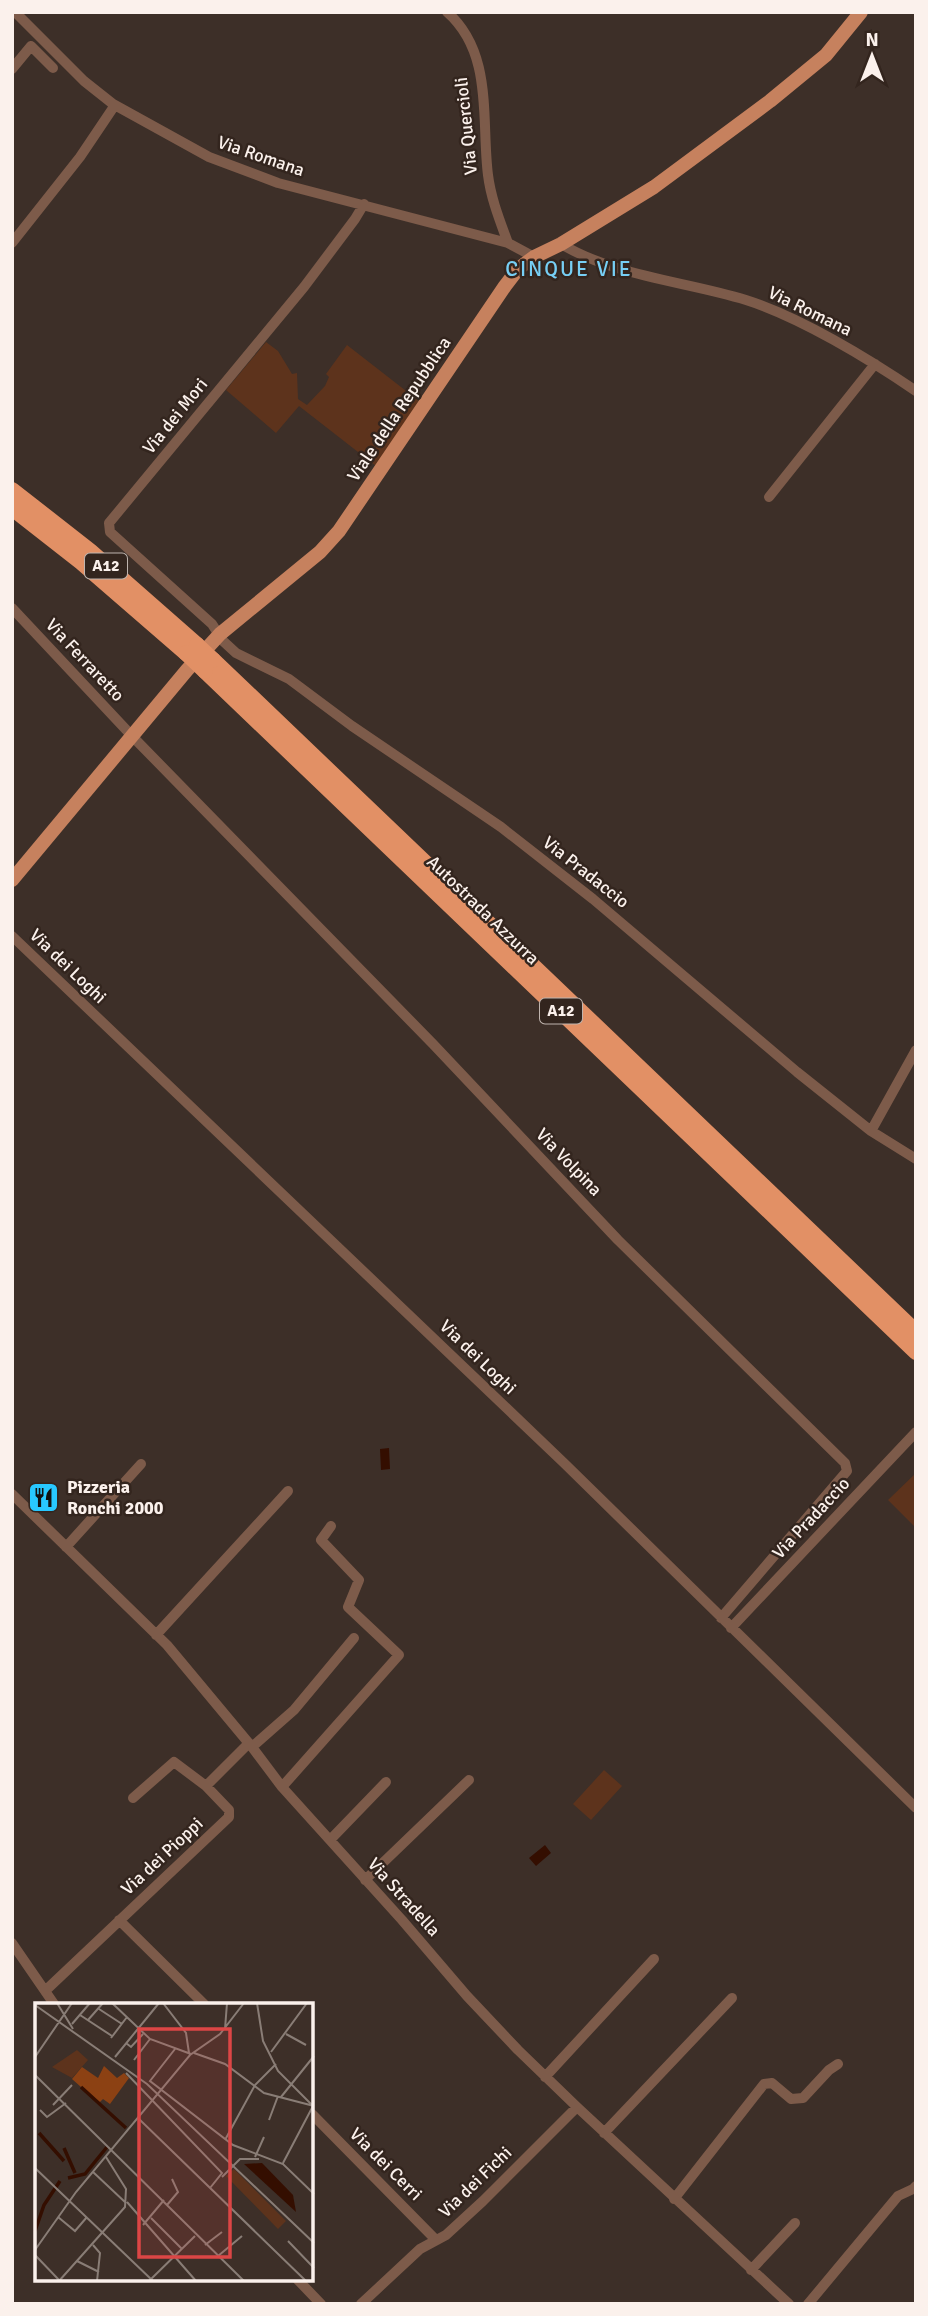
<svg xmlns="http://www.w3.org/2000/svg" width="928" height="2316" font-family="Signika,sans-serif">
<rect width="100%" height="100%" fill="#3d2f28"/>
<!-- green -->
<path fill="#5d331c" d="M266 342 278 351 292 374 297 373 298 399 307 405 325 386 329 377 326 374 347 345 419 401 376 466 299 406 276 433 226 390Z
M916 1473V1528L888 1500Z
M604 1770 622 1786 591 1820 573 1804Z"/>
<!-- water -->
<path fill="#340e00" d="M389 1448 390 1469 381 1470 380 1449Z
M545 1845 551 1853 536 1866 529 1858Z"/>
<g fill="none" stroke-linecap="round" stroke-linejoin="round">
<!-- minor -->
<path stroke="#7d5b4a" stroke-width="10" d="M15 12 84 81 113 104 209 157 278 183 508 243 534 257
M447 12C494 53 481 121 488 175 491 199 500 221 508 243
M12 69 31 46 53 68
M364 204 355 219 304 287 109 523 110 532 212 624 223 641 236 653 289 679 352 726 501 827 593 899 797 1072 871 1131 916 1159
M12 243 80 157 115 105
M561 244C617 277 684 281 746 300 800 317 869 359 916 391
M769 497 875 364
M12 608 132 736 433 1044 618 1240 845 1463 847 1471 721 1618
M12 936 564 1463 916 1808
M871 1131 916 1050
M12 1494 167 1645 252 1747 282 1787 402 1920 467 1996 518 2050 577 2107 789 2304
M66 1547 141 1464
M731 1628 916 1432
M156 1635 288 1491
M252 1747 294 1710 354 1638
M282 1787 399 1655 348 1607 359 1580 321 1540 331 1526
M133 1798 174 1762 206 1786
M330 1840 386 1782
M365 1880 469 1780
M119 1920 204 2004
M12 1943 54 2004
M45 1991 229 1817V1810L206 1786 249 1743
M545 2077 654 1959
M312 2114 435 2239
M604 2133 732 1998
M674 2199 764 2084 772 2083 791 2099 803 2098 829 2070 838 2064
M751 2270 795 2223
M297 2279 321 2304
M361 2304 420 2249 446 2235 483 2201 577 2107
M808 2304 898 2196 913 2189 916 2186"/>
<!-- major -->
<path stroke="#c6815e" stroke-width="14" d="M12 880 187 670 220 634 320 552 339 531 505 286 518 269 534 257 561 244 654 187 770 101 826 55 861 12"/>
<!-- highway -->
<path stroke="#e29065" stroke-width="16" d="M12 490 90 551 197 645
M12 508 81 562 186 653
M213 660 916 1332
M205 671 916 1352"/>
<!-- highway-bridge -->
<path stroke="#e29065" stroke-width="16" d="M197 645 213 660
M186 653 205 671"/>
</g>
<!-- icons -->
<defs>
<symbol id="restaurant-square" viewBox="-11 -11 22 22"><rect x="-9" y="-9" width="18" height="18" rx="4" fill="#28c8ff" stroke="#33251e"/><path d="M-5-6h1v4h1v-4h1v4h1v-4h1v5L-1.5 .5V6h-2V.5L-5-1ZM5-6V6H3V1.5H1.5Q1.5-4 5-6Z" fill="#111"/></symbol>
</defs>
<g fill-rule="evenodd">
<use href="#restaurant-square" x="26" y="1480" width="35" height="35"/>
</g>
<g text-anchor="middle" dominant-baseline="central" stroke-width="5" stroke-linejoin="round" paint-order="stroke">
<!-- shield labels -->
<g fill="#33251e" stroke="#bfb4ae" stroke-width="2">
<rect x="85" y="553.5" width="42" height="25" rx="5"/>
<rect x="540" y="998.5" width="42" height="25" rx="5"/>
</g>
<g font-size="16" font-weight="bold" fill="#fbf1ec">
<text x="106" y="566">A12</text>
<text x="561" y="1011">A12</text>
</g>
<!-- street labels -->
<g font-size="18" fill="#fbf1ec" stroke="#33251e">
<text transform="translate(466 126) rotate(-96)">Via Quercioli</text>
<text transform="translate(261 156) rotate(19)">Via Romana</text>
<text transform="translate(810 311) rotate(26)">Via Romana</text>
<text transform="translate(399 409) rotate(-56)">Viale della Repubblica</text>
<text transform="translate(175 416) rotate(-51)">Via dei Mori</text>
<text transform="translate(85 660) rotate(47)">Via Ferraretto</text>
<text transform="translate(586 872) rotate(38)">Via Pradaccio</text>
<text transform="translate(483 910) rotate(44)">Autostrada Azzurra</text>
<text transform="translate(68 966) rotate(44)">Via dei Loghi</text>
<text transform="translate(569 1162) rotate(46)">Via Volpina</text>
<text transform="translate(478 1357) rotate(44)">Via dei Loghi</text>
<text transform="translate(811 1518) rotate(-47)">Via Pradaccio</text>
<text transform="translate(162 1856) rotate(-43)">Via dei Pioppi</text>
<text transform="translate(404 1897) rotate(48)">Via Stradella</text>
<text transform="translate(386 2164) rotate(45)">Via dei Cerri</text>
<text transform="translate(475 2182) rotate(-44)">Via dei Fichi</text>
</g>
<!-- poi labels -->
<g font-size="18" font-weight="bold" fill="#fbf1ec" stroke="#33251e" text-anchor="start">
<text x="67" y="1487">Pizzeria<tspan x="67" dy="21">Ronchi 2000</tspan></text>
</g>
<!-- quarter labels -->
<g font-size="21" letter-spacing="2" fill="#77cff5" stroke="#33251e">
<text x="569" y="269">CINQUE VIE</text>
</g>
</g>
<!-- overview -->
<g transform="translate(35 2003)">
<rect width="278" height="278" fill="#3d2f28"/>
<path d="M42 47 53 57 37 75 17 64ZM199 166 251 218 243 226 191 173Z" fill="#5d331c"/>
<path d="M69 63 82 75 89 70 94 75 75 101 68 96 64 100 37 76 47 64 63 75Z" fill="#8c4113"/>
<path d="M227 160 258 192 261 209 209 161Z" fill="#340e00"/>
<path fill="none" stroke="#340e00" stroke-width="3.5" d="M46 84 91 125M4 130 29 158M29 145 40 170M33 175 50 171 72 144M0 228 9 202 25 178"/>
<path fill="none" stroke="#897d76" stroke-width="2" d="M22 0 38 26M77 0 115 36 156 51M128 0 151 30 154 50M222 0 228 38 243 68 278 103M0 2 112 81 279 240M64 6 87 21M45 12 77 33M53 17 68 0M37 21 55 0M190 26 192 0M251 31 271 42M76 35 92 14M91 40 96 44 108 31M140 46 115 78 198 142 248 161 279 191M236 49 272 0M159 50 190 61 229 90 279 103M0 54 37 0M80 54 124 0M99 57 115 36M91 70 187 170 175 185M0 72 209 278M246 94 279 53M18 102 37 82M5 107 12 114 31 100M103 115 271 278M234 117 243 93M190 137 220 82 241 61M220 154 229 134M248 160 278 103M0 165 118 278M58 169 91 200M187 174 205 156H224M92 199 161 278M132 202 143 189 137 176M23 214 40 228 52 214M116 215 147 246M108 222 129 197M253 238 279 265M58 242 65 250 62 278M170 242 187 229M0 247 41 189 155 52 185 31 209 0M0 252 24 277M183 253 207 233M42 258 64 269M24 278 90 204 91 186 71 154M114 278 160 233"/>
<path fill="#dc4645" fill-opacity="0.15" stroke="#dc4645" stroke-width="3.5" d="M104 26H195V254H104Z"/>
<rect width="278" height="278" fill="none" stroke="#fbf1ec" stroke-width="3.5"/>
</g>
<!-- border -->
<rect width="928" height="2316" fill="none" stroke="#fbf1ec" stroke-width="28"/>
<!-- north arrow -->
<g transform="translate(872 56)" stroke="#33251e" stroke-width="5" paint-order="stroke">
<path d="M0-5L12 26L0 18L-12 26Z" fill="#fbf1ec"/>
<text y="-10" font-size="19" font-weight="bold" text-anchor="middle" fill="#fbf1ec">N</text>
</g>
</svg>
